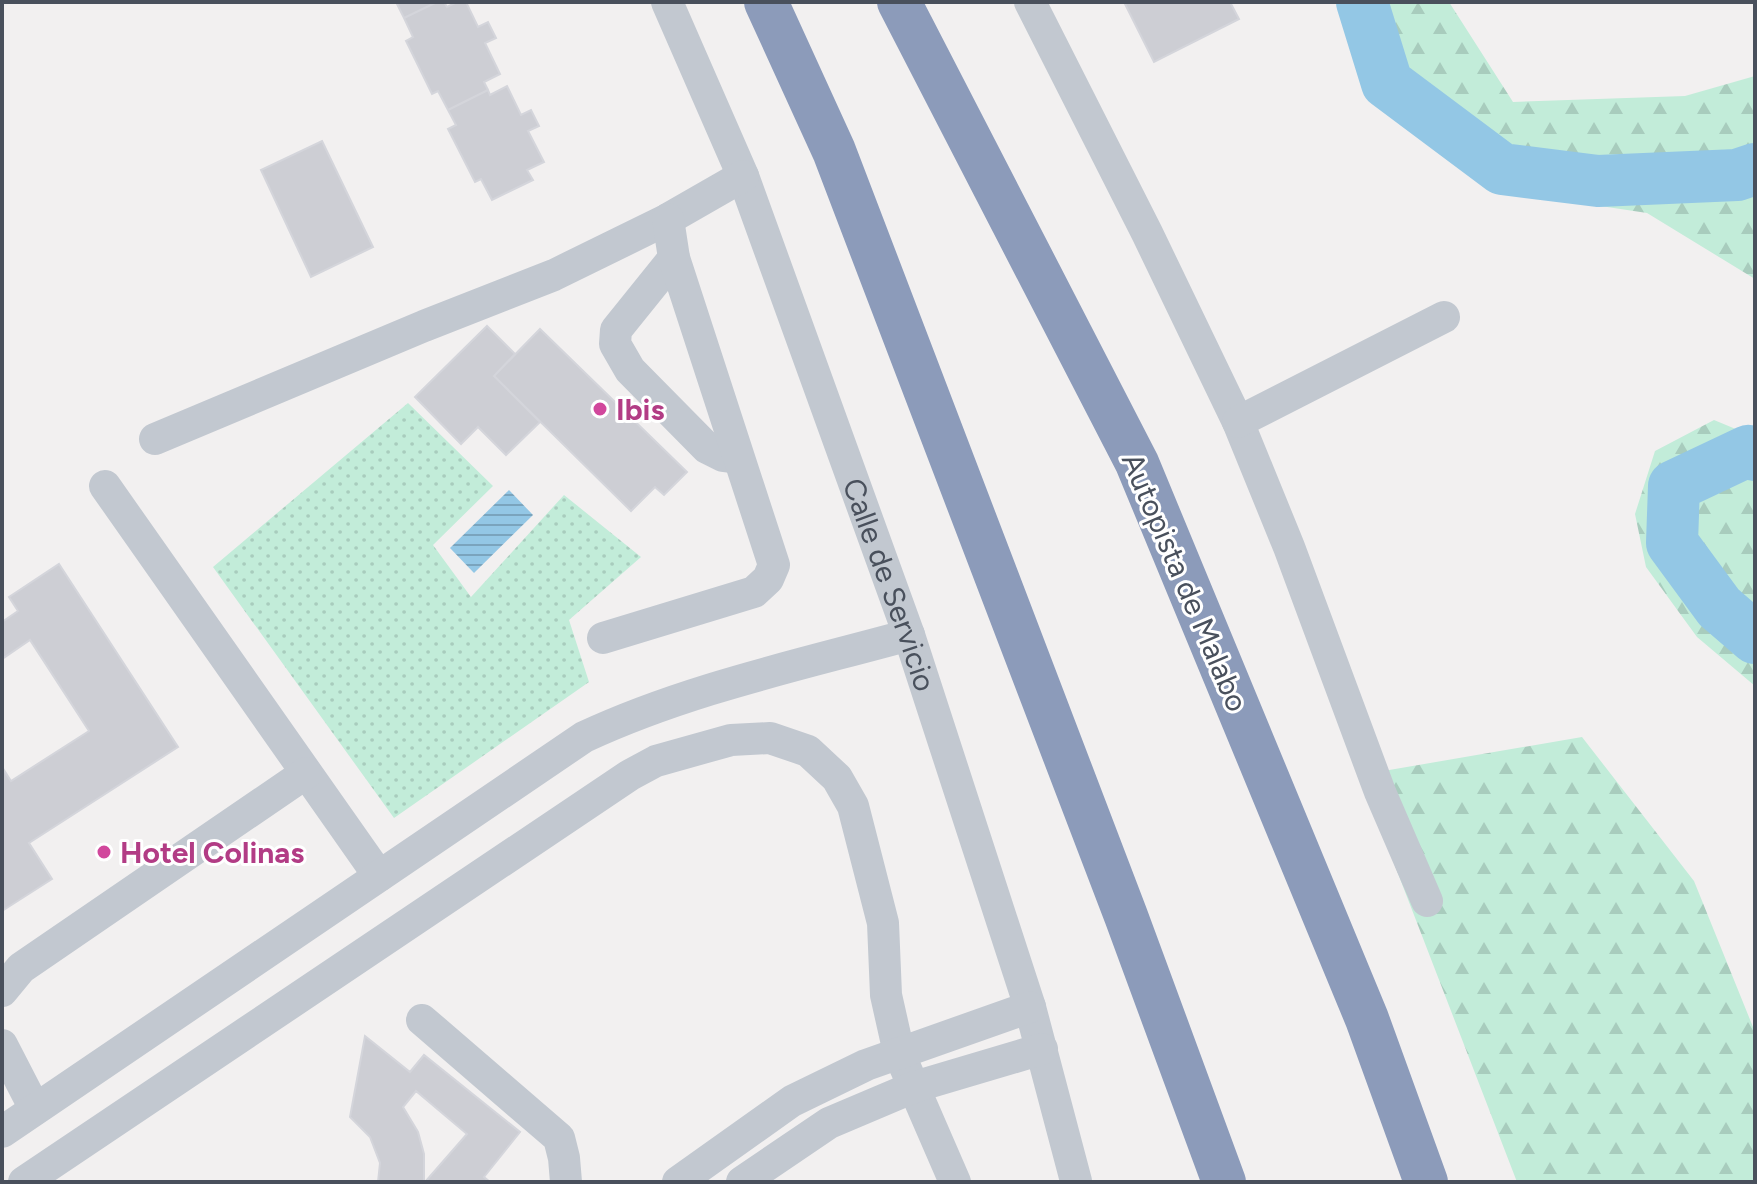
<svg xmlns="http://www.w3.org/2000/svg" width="1757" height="1184" font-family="Figtree,sans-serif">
<defs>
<pattern id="forest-firs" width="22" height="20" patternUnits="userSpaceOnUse" patternTransform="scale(2)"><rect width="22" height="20" fill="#c2ecd9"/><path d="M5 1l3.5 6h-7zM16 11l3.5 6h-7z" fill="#a8ccbd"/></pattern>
<pattern id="park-dots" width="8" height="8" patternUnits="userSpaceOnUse" patternTransform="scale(2)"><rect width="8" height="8" fill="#c2ecd9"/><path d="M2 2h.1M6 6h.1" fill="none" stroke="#a8ccbd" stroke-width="1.8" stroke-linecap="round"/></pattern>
<pattern id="water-rules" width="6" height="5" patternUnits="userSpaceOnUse" patternTransform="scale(2)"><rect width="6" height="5" fill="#93c7e5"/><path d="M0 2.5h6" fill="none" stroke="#7aa4bd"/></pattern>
</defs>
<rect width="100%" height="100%" fill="#f2f0f0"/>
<!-- forest -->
<path fill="url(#forest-firs)" d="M1341 2H1449L1513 102 1685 96 1755 76V279L1647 213 1534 196 1462 170 1385 104Z
M1714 420 1755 437V686L1697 637 1646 567 1635 514 1655 451Z
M1582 737 1694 881 1755 1032V1182H1517L1360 775Z"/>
<!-- park -->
<path fill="url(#park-dots)" d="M408 403 493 486 433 545 471 597 564 495 641 557 569 620 589 682 394 818 213 567Z"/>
<!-- water -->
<path fill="url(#water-rules)" d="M509 490 533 515 474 573 450 548Z"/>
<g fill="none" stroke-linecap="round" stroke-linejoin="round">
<!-- river -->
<path stroke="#93c7e5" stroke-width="52" d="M1362 2 1387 83 1502 169 1598 181 1737 175 1755 169
M1755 455 1748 451 1674 486 1672 543 1719 607 1755 638"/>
</g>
<!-- building -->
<path fill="#cdced4" stroke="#d4d5db" stroke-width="2" d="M396 2H437L404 18Z
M437 2H444L447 7 457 2H466L478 27 488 22 496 38 485 43 500 74 484 82 488 90 448 110 438 91 432 94 406 41 413 37 404 18Z
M1124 2H1230L1239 19 1154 62Z
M507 86 521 115 531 110 539 126 528 131 544 162 527 170 533 180 492 200 481 179 475 182 448 129 456 125 448 110 488 90 490 95Z
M322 141 373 247 311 277 261 170Z
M487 326 515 354 494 376 540 422 506 455 478 427 461 444 415 397Z
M540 329 687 472 664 495 655 487 631 511 494 376Z
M59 564 178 747 29 843 52 879 2 911V767L11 781 89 731 30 640 2 659V622L18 611 9 597Z
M365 1036 410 1072 424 1055 520 1132 484 1177 490 1182H425L467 1134 416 1091 403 1107 418 1132 424 1154V1182H378L380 1163 370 1137 350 1117Z"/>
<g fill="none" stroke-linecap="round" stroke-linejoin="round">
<!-- minor -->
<g stroke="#c2c8d0" stroke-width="32">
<path id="s1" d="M667 2 743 176 909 635 1030 1007 1076 1181"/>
<path d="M1030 2 1147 233 1238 422 1289 547 1380 792 1427 901"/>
<path d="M674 258 616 330 615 344 630 370 707 448 723 456 738 458"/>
<path d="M1238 422 1444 317"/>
<path d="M155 439 424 326 554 275 668 219 743 176"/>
<path d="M105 486 379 876"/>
<path d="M603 638 754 592 768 579 774 565 674 258 668 219"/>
<path d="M2 991 21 968 306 773"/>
<path d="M422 1020 559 1138 564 1158 566 1182"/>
<path d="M2 1045 35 1109"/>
<path d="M2 1132 584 737C687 689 800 665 909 635"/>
<path d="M24 1182 630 775 656 761 731 740 770 738 808 751 837 778 853 806 883 923 886 995 899 1053 955 1182"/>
<path d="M678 1182 792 1101 866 1065 1030 1007"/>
<path d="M742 1182 829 1123 914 1087 1042 1049"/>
</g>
<!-- highway -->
<path stroke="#8c9bba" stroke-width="44" d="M766 2 834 151 1126 916 1224 1182
M899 2 1137 463 1367 1019 1426 1182"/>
</g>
<!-- markers -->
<g fill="#d1479c" stroke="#fff" stroke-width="3">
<circle cx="600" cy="409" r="8"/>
<circle cx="104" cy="852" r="8"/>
</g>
<g text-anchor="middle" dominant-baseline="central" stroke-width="6" stroke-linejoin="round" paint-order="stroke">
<!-- hotel labels -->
<g font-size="30" font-weight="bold" fill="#b23c85" stroke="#fff" text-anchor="start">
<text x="616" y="409">Ibis</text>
<text x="120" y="852">Hotel Colinas</text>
</g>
<!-- street labels -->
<g font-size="30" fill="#49505c" stroke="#fff">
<text transform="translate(1185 582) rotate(67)">Autopista de Malabo</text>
<text stroke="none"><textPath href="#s1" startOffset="624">Calle de Servicio</textPath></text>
</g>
</g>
<!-- border -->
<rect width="1757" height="1184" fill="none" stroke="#49505c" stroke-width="8"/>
</svg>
